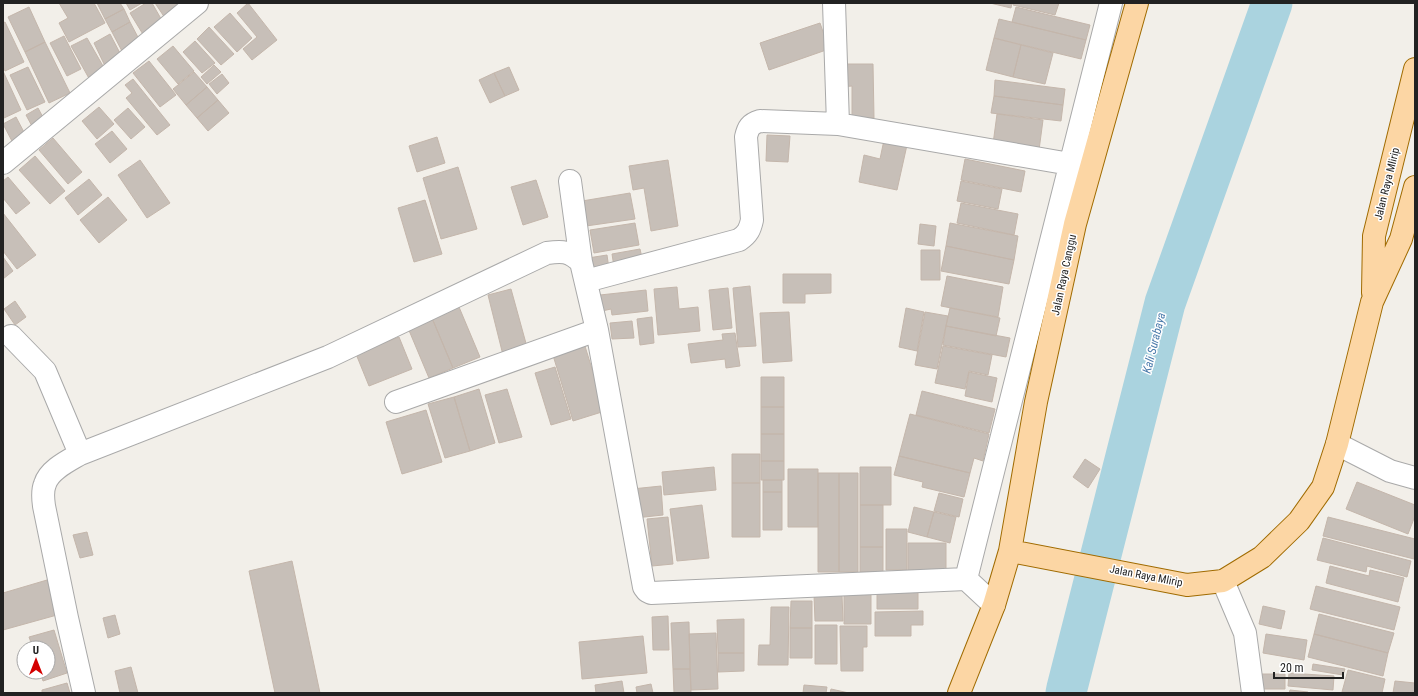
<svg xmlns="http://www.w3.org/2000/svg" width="1418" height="696" font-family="'Roboto Condensed',sans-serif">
<rect width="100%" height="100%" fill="#f2efe9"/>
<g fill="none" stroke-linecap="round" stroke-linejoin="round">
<!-- river -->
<path stroke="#aad3df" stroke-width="41" d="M1066 693 1067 688 1165 303 1272 3"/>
</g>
<!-- building -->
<path fill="#c7bfb8" stroke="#c4b6ab" d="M59 3H94L105 23 69 42 59 23 68 18Z
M97 3H120L124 9 105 19Z
M126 3H142L130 10Z
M146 3H152L164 24 144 36 130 13Z
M155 3H183L167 21Z
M248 3 277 40 252 60 243 49 257 37 237 13Z
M990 3H1012L1011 8Z
M1013 3H1059L1055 15 1013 5Z
M29 7 45 42 25 52 8 17Z
M1016 7 1090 25 1086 40 1012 22Z
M124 9 130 22 112 32 105 19Z
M230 13 252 38 237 52 214 27Z
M999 19 1086 40 1081 59 994 38Z
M5 22 24 62 5 71 3 67V23Z
M130 22 141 43 123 53 112 32Z
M820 23 829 49 769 70 760 43Z
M209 27 234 54 221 65 197 39Z
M110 34 122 57 105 66 94 43Z
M64 36 81 69 67 76 50 43Z
M87 38 107 73 91 82 71 46Z
M994 38 1021 45 1013 77 986 70Z
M195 41 215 63 202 73 183 52Z
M45 42 70 93 49 103 25 52Z
M1021 45 1053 53 1045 84 1013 77Z
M173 46 194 71 178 84 157 59Z
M149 61 176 95 160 107 133 73Z
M840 64H873L874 118H852V86L840 87Z
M214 65 221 72 207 84 201 77Z
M28 67 45 102 27 110 10 75Z
M509 67 519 90 505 96 494 73Z
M3 71 21 110 4 118 3 117Z
M194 72 207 87 186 105 173 89Z
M494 73 505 96 490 103 479 80Z
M222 74 229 83 217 94 209 84Z
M133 79 170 125 157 135 126 98 132 93 125 85Z
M995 80 1065 89 1063 105 994 96Z
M207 87 218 100 197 118 186 105Z
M994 96 1063 105 1061 121 991 113Z
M218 100 229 113 208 131 197 118Z
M99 107 114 124 97 139 82 121Z
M38 108 45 121 33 128 26 115Z
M128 108 145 127 131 139 114 120Z
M997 114 1043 120 1039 150 993 144Z
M16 117 26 136 13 143 3 124Z
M112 131 127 149 110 163 95 144Z
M767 135 790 136 788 162 766 161Z
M437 137 445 163 417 172 409 146Z
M53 138 82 172 68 184 39 150Z
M884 140 907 145 897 190 859 182 864 155 880 159Z
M35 156 65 191 50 204 19 170Z
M965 159 1025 171 1021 192 961 180Z
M140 160 170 203 147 218 118 175Z
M668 160 678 226 651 231 644 188 633 190 629 166Z
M458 167 477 229 441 239 423 178Z
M8 177 30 203 16 214 3 198V181Z
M89 179 102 195 78 215 65 198Z
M536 180 548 217 523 225 511 187Z
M961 181 1002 189 998 209 957 201Z
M630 193 635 219 586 226 582 201Z
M108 197 127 220 99 243 80 220Z
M425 200 442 254 414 262 398 208Z
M961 203 1018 214 1014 235 957 223Z
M3 213 36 255 17 269 3 251Z
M635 223 639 245 594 253 590 230Z
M950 223 1018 236 1014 260 946 246Z
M920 224 936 226 934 246 918 244Z
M946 246 1014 260 1009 284 941 271Z
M640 249 643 262 614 267 612 254Z
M921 250H940V280H921Z
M607 255 609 269 590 272 588 258Z
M3 257 13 271 3 279Z
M783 274H831V293L805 294V303H783Z
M947 276 1003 287 998 317 941 306Z
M750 286 756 346 738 347 733 288Z
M677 287 679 309 698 307 700 331 658 335 654 289Z
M728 288 732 328 713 330 709 290Z
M511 289 527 347 504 359 488 295Z
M646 290 648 311 612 315 611 309 602 311 600 295Z
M15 301 26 317 15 325 4 309Z
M459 307 480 357 453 368 432 318Z
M906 308 924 312 917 351 899 347Z
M950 308 1000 318 996 336 946 326Z
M789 312 792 361 763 363 760 313Z
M925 312 948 316 937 369 915 365Z
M652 317 654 343 640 345 637 319Z
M432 318 453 368 429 378 408 328Z
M632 321 634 338 612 339 610 323Z
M946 326 1010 338 1006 357 943 345Z
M735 333 740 366 726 368 725 359 691 363 688 344 723 340 722 334Z
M399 337 412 369 369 386 356 354Z
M584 343 605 411 573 421 552 352Z
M943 346 992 355 988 375 969 371 965 389 935 383Z
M555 367 571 419 551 425 535 373Z
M969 372 997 378 992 402 965 396Z
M761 377H784V407H761Z
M479 389 495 443 470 451 454 397Z
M507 389 522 437 499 443 485 395Z
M922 391 995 409 989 433 916 415Z
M454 397 470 451 445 458 428 404Z
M761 407H784V434H761Z
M426 410 442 462 402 474 386 422Z
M910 414 989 434 983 461 974 458 970 473 899 456Z
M761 434H784V461H761Z
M732 454H760V483H732Z
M899 456 970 473 964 497 922 487 923 482 894 475Z
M1085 459 1100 469 1088 488 1073 477Z
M761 461H784V480H761Z
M714 467 716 490 664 495 662 472Z
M860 467H891V505H860Z
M788 469H818V527H788Z
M818 473H839V572H818Z
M839 473H858V572H839Z
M763 480H782V492H763Z
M1357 482 1415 505V516L1408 534 1346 509Z
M732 483H760V537H732Z
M661 486 663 515 635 518 632 489Z
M763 492H782V530H763Z
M939 493 963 499 959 517 934 511Z
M702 505 709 558 677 561 670 509Z
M860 505H883V547H860Z
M914 507 934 512 927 537 908 532Z
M934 512 956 517 950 543 927 537Z
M668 517 673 564 652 566 647 519Z
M1328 517 1415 539 1414 559 1323 536Z
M886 529H907V570H886Z
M87 532 93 555 80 558 73 535Z
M1323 538 1411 561 1407 577 1367 566 1366 572 1317 560Z
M908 543H946V570H908Z
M860 547H883V572H860Z
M292 561 320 693H275L249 571Z
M1330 566 1369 576 1370 570 1404 578 1398 602 1326 583Z
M47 580 57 615 3 630V593Z
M1316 586 1400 607 1394 630 1310 609Z
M877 589H918V609H877Z
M844 591H871V624H844Z
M814 595H842L843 621H815Z
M791 601H812V628H790Z
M1263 606 1285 611 1281 629 1259 624Z
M771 607H789L788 665H758L759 645H770Z
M923 611V625H911V636H875V612Z
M1319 614 1394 633 1388 653 1314 634Z
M115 615 120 634 108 638 103 618Z
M668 616 669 650H653L652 617Z
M744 619V653H718L717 620Z
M689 622 690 669H673L671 623Z
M815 625H837V664H815Z
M840 626H867V647H863V671H841Z
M790 628H812V658H790Z
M54 630 67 673 43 681 40 672H48V648H33L29 637Z
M716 633 718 689 691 690 689 634Z
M1266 634 1307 640 1304 660 1263 653Z
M1314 634 1388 653 1383 676 1308 657Z
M643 636 647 673 582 679 579 642Z
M718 653H744V671L718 672Z
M1313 664 1345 669 1343 675 1312 670Z
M131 667 138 693H120L115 671Z
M673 669H690L691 693H674Z
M1348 670 1385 679 1382 693 1342 692Z
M1289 673 1334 676 1333 690 1288 686Z
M1254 674H1285V689H1254Z
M622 681 624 693H596L595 685Z
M1395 681 1415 683V693H1393Z
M67 683 70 693H42V690Z
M651 684 653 693H637L636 687Z
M804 685 827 687 826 693H803Z
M831 689 849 693H830Z
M1290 690 1308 692V693H1289Z"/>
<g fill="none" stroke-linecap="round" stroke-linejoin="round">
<defs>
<path id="minor" d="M834 3 838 124
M3 163 197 3
M570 181 581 262 597 330 644 587 647 591 651 593 966 579 994 605
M586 281 739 240C748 234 750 229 752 220L746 137C748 128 750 124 760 121L838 124 1070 164
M11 336 45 371 80 454
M396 402 597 330
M1337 444 1390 471 1415 478
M966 579 1111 3
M1223 581 1245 633 1253 693
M84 693 67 618 44 506C43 499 42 491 45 484 49 470 68 461 80 454L328 357 547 253C563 251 569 251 581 262"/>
<path id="major" d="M1373 293 1374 236 1415 69
M1010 551 1187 585 1223 581 1262 557 1299 521 1323 487 1337 444 1372 302 1401 239 1415 187
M959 693 994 605 1010 551 1036 402 1075 224 1137 3"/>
</defs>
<!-- minor casing -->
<use href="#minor" stroke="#a9a9a9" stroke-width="24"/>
<!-- major casing -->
<use href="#major" stroke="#a06b00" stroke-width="24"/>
<!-- minor -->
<use href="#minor" stroke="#fff" stroke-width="22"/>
<!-- major -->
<use href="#major" stroke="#fcd6a4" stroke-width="22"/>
</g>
<g text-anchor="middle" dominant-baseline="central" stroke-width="3" stroke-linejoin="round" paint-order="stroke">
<!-- street labels -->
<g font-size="11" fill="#222" stroke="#fff">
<text transform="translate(1387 184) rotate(-76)">Jalan Raya Mlirip</text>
<text transform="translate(1064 275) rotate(-78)">Jalan Raya Canggu</text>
<text transform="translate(1146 576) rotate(11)">Jalan Raya Mlirip</text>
</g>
<!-- water labels -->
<g font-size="12" font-style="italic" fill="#4a7aab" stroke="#fff">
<text transform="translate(1154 343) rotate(-76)">Kali Surabaya</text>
</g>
</g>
<!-- border -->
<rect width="1418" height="696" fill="none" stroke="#222222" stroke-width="8"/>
<!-- north arrow -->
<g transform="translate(36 660)"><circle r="19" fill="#ffffff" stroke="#a7a7a7"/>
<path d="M0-3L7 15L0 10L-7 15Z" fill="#d40000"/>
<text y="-6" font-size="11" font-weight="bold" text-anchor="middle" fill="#222222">U</text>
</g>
<!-- scale -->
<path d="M1274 672v6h69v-6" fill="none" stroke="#222222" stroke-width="2"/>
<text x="1280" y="672" font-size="12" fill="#222222" stroke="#ffffff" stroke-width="3" paint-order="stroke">20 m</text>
</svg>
